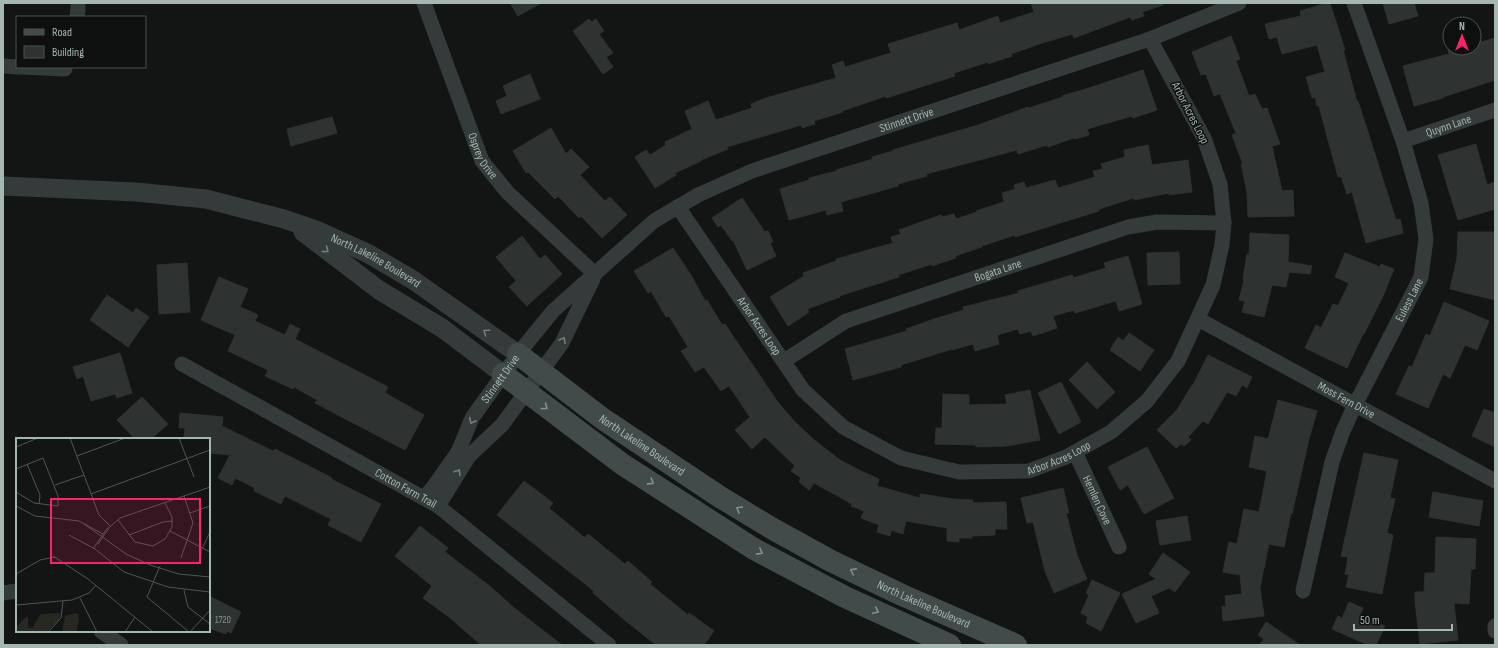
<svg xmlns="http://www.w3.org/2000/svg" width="1498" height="648" font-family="'Sofia Sans Condensed',sans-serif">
<rect width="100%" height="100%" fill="#131515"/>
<!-- building -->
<path fill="#2e3231" stroke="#2d3131" d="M510 3H541L518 16Z
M1031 3H1162L1163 5 1142 12 1144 16 1132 20 1130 17 1074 38 1072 34 1039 44 1011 54 1012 56 988 64V62L954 73 955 76 886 98V96L842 111 843 112 814 121 815 124 802 128 801 125 727 147 728 149 701 160V161L675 173 676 175 655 188 635 157 646 150 650 155 666 145 665 142 692 129 685 111 708 101 716 120 752 108 751 104 766 98 836 78 832 65 843 61 845 67 891 53 888 44 957 23 959 30 998 16 1000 23 1034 12Z
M1327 3H1330L1345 50H1343L1357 102 1358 101 1396 220 1400 219 1403 233 1366 243 1352 192 1347 194 1341 176 1338 177 1319 106H1317L1315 97 1312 98 1306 77 1325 72 1317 45 1282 54 1277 37 1269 39 1265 24 1301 16 1300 11Z
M1383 3H1414L1418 16 1389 24Z
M589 19 592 22 596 19 604 31 599 34 613 53 606 57 613 67 603 74 573 31Z
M1231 36 1240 59 1236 61 1249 96 1255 94 1262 109 1267 108 1280 144 1272 146 1282 191 1293 190 1294 216 1248 217 1247 192 1241 164H1243L1232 135 1236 133 1220 94 1214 96 1206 74 1201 75 1192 52Z
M1495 38V80L1443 97V98L1414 106 1403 66 1449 54 1448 48H1475L1474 44Z
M1143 70 1157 110 1133 118 1132 116 1087 129 1089 135 1075 139 1074 138 1048 147 1047 145 1018 154 1017 150 926 174 927 176 898 184V186L841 202 843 211 827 215 826 210 789 220 780 189 809 180V178L837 171 836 170 873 159 872 157 893 151V150L978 125 1028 107 1029 108 1063 97 1062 96 1086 89Z
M530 74 540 99 501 114 496 101 507 96 503 86Z
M332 117 337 133 291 146 287 129Z
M551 128 566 154 571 149 589 167 580 175 605 201 610 197 627 215 602 238 581 216 579 218 558 196 555 199 528 172 526 173 513 151Z
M1476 144 1487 185 1495 182V209L1458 220 1438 155Z
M1148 145 1152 165 1188 160 1192 192 1169 195V193L1134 200V198L1099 209V211L1015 237V235L982 246V247L955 256 956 258 932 266V264L898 275 899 277 839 296 840 297 807 309 809 312 788 326 770 297 804 276 803 273 836 261V259L893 243 891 237 901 234 899 230 941 215 942 217 954 214 956 219 977 212 976 211 1004 202 1002 193 1015 189 1014 185 1024 182 1026 188 1055 180 1058 188 1095 177 1093 171 1103 169 1101 164 1125 157 1124 150Z
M742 198 765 232 768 231 773 242 770 243 776 256 747 270 733 240 732 241 721 225 718 227 712 218Z
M1458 232H1495V300L1450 289 1457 258Z
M1250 233 1289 235 1288 262 1312 266 1310 274 1289 272 1286 287 1272 285 1264 317 1242 312 1245 301 1239 300 1244 280 1243 279 1247 254 1249 255Z
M522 236 540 259 545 255 562 274 527 306 509 287 516 281 496 257Z
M673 248 691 275 705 301 707 300 722 325 725 324 777 401 794 421 813 439 840 460 861 471 879 479 877 486 920 498V494L953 499 973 500V503L1006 502 1007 529H995V535L972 536V538H959V542L947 541V528L906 521 903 534 891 530 890 536 877 532 879 525 861 518 864 511 851 506 852 504 814 483 809 490 799 482 801 478 791 471 795 466 765 437 752 449 735 430 750 417 729 386 721 391 704 367 695 372 681 351 688 347 669 316 666 317 651 291 648 293 634 271Z
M1179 252 1180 284 1148 285 1147 253Z
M1345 253 1380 267 1381 264 1394 269 1383 296 1364 334H1363L1347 368 1305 348 1316 325 1321 328 1333 304 1338 306 1349 283 1335 277Z
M1128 256 1142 304 1119 311 1116 301 1075 313 1074 310 1053 316 1057 328 1033 336 1031 331 1020 334 1018 329 997 335 999 344 975 351 973 344 952 350V349L901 365V367L853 380 845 349 907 331 906 329 934 319 964 310 963 307 1019 293 1018 291 1072 275 1073 278 1106 268 1104 263Z
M187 263 190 312 159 314 157 265Z
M219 277 248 289 240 307 258 315 255 321 285 335 290 324 300 329 295 339 388 387 385 393 424 415 405 450 315 403 317 400 294 387 293 389 265 376 268 370 228 351 235 335 201 320Z
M107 295 133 313 136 308 149 317 128 347 90 320Z
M1444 302 1489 321 1477 350 1465 345 1450 378 1443 374 1428 408 1396 394 1409 366 1412 367 1426 334 1430 336Z
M1129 333 1154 350 1140 371 1110 350 1118 337 1123 341Z
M120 353 132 393 117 398 115 394 91 401 83 376 77 379 73 367Z
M1208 355 1252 377 1247 388 1242 385 1236 396 1227 392 1208 424 1203 421 1188 437 1191 440 1184 446 1181 444 1176 448 1157 430 1177 410 1192 385H1193Z
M1087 362 1115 392 1097 409 1069 380Z
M1061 382 1081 422 1059 434 1038 393Z
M1030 390 1040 440 1007 446 976 447V445L935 444 936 428H942L943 394 969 395V405L1007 404 1005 395Z
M142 397 168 424 151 439H135L117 420Z
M1278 400 1317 411 1309 439 1292 514 1291 513 1284 547 1269 544 1260 587 1264 616 1223 621 1222 607 1226 606 1225 596 1242 594 1240 575 1223 572 1229 542 1237 544 1244 509 1259 512 1267 471 1249 467 1255 436 1268 439Z
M1484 409 1495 413V447L1472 436Z
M180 413 223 417 222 426 273 451 275 449 307 465 332 478 331 479 381 504 361 542 328 525 331 519 285 496 281 504 254 491 255 488 235 478 232 485 218 478 230 455 209 453V439H184L185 428H179Z
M1147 447 1174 498 1144 514 1128 485 1120 490 1108 467Z
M1364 453 1398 460 1390 498 1395 499 1387 533 1393 535 1382 594 1346 587 1349 575 1345 574 1348 557 1341 556Z
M524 481 553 503 549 508 585 538 588 534 625 564 628 561 652 582 650 584 688 615 689 613 714 631 704 645H656L621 617 593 593 594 591 497 515Z
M1063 488 1069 513H1066L1077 555 1087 579 1054 593 1045 571 1033 522 1027 523 1021 498Z
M1433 492 1483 501 1479 526 1429 517Z
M1187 516 1191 540 1160 545 1156 521Z
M420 526 448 548 445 552 491 587 513 607 562 645H481L449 617 423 598 432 586 395 556Z
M1436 537 1476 539 1475 569H1471L1469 604 1454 603 1458 640 1420 644 1415 602V592H1424L1425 573H1435Z
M1163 553 1190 572 1175 592 1169 588 1151 596 1159 613 1136 623 1122 594 1156 579 1149 574Z
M1092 580 1120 593 1101 631 1086 623 1088 617 1081 613 1089 595 1086 593Z
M209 596 241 612 231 633 227 631 226 634 209 628Z
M1349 602 1363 608 1360 615 1385 626 1376 645H1368L1332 629 1338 616 1342 618Z
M1266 622 1300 645H1259L1264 639 1258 635Z"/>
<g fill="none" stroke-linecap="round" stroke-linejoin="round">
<!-- minor -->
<g stroke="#343b3a" stroke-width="15">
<path id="s1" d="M424 3 482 161 508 193 595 274"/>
<path d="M77 17 78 9V3"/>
<path d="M3 66 17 67"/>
<path d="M21 67 65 69V67"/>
<path id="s2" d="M1403 141 1495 110"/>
<path id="s3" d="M678 207 803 390 843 427 901 458 959 472 1029 471 1066 457 1111 432 1147 401 1178 361 1213 285 1222 245 1224 223 1220 184 1204 138 1150 39"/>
<path id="s4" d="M1198 319 1495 481"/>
<path id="s5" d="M784 361 846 321 1128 227 1157 222 1224 223"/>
<path id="s6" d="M182 364 438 506 609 645"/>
<path id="s7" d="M1075 452 1119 547"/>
<path id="s8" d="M425 497 434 486 458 452 472 418 518 354 553 311 654 221 698 195 752 171 1150 39 1239 3"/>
<path d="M438 506 469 456 502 425 562 343 593 279"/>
<path id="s9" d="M1303 591 1332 462 1343 431 1355 405 1421 277 1426 239 1421 203 1403 141 1354 3"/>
<path d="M3 593 17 591"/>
<path d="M101 631 121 645"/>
<path d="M1495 631V626"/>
</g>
<!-- tertiary -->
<g stroke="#343b3a" stroke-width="19">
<path id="s10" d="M3 186 136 192 206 199 284 219 316 230 369 254 413 280 518 354"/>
<path d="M303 232 379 290 442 328 503 374"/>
</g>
<!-- secondary -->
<g stroke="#424b49" stroke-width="22">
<path id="s11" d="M518 354 603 419 720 497 773 529 831 561 902 595 1016 645"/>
<path d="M503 374 622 464 754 549 845 597 950 645"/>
</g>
</g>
<!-- one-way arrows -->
<defs><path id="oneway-chevron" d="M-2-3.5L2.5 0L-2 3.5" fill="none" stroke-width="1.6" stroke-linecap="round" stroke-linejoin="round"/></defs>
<g stroke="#727f7b">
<use href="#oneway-chevron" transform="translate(326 250) rotate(37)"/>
<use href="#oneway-chevron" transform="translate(486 332) rotate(-145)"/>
<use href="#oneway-chevron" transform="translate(563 340) rotate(-61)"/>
<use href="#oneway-chevron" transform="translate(472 421) rotate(117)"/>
<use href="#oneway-chevron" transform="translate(458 472) rotate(-58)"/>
</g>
<g stroke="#82918d">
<use href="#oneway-chevron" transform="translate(545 407) rotate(37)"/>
<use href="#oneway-chevron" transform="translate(651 482) rotate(33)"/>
<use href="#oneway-chevron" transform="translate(739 509) rotate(-149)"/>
<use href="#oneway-chevron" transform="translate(760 552) rotate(28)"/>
<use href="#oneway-chevron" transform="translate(853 571) rotate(-154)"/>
<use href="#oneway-chevron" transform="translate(876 611) rotate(25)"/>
</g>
<g text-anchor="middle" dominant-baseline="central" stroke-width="3" stroke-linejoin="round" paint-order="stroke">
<!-- number labels -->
<g font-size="10" fill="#869691">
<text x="223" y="620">1720</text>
</g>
<!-- street labels -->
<g font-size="12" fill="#a4b7b1" stroke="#0e1010">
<text transform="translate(1190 113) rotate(63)">Arbor Acres Loop</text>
<text stroke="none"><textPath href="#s8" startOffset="635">Stinnett Drive</textPath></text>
<text stroke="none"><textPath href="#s2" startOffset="48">Quynn Lane</textPath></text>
<text stroke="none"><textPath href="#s1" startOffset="164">Osprey Drive</textPath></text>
<text stroke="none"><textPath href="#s10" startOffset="385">North Lakeline Boulevard</textPath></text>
<text stroke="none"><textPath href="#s5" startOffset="234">Bogata Lane</textPath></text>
<text stroke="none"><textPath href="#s9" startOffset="312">Euless Lane</textPath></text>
<text stroke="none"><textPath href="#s3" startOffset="144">Arbor Acres Loop</textPath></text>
<text stroke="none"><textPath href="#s8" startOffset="141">Stinnett Drive</textPath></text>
<text stroke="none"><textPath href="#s4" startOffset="169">Moss Fern Drive</textPath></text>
<text stroke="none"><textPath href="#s11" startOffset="154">North Lakeline Boulevard</textPath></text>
<text stroke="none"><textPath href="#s3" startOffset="504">Arbor Acres Loop</textPath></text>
<text stroke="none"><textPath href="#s6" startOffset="256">Cotton Farm Trail</textPath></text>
<text stroke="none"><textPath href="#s7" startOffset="53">Hemlen Cove</textPath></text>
<text stroke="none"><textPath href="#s11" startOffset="478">North Lakeline Boulevard</textPath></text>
</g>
</g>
<!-- overview -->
<g transform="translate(16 438)">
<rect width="194" height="194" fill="#131515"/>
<path d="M44 175 43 182 30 194H0V189L10 179H12V189L16 190 25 176ZM60 175 62 176 63 183 60 194H46L49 178Z" fill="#27281f"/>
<path fill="none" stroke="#4d5653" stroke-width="1" d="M54 0 83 77 94 88M163 0 178 39M0 9 22 0M61 18 109 0M11 26 24 57 23 66M0 31 27 20 42 58V68L18 65 0 54M39 47 68 37M75 56 194 12M0 68 19 78 63 83 87 96M174 75 194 68M102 82 119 104 137 108 149 101 156 89V79L149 65M68 86 85 98M154 93 194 114M53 97 79 111 108 134 152 149 194 154M113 97 147 84 157 83M85 98 110 116 134 127 163 136 194 139M82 106 93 90M77 111 90 92 104 80 194 49M37 118 72 141 137 194M165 120 177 85 168 58M184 124 185 113 194 94M144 128 131 159 173 194M0 136 24 122 39 119M168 152 172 169 194 186M64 160 81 194M0 167 56 162 73 155 80 147M32 194 45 180 47 163M109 194 119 179M174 194 194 172"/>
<path fill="#fe2368" fill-opacity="0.15" stroke="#fe2368" stroke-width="2" d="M35 61H184V125H35Z"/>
<rect width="194" height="194" fill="none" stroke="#a4b7b1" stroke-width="2"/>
</g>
<!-- border -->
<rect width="1498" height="648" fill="none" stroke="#a4b7b1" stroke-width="8"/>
<!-- legend -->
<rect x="16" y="16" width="130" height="52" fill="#0e1010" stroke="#4a5350"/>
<rect x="24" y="29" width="20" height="6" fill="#424b49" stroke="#4a5350"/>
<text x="52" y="36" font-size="12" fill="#a4b7b1">Road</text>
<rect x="24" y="46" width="20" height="12" fill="#2e3231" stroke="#4a5350"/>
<text x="52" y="56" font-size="12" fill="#a4b7b1">Building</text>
<!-- north arrow -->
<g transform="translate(1462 36)"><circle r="19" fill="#0e1010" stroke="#4a5350"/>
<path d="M0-3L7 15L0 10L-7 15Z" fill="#fe2368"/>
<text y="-6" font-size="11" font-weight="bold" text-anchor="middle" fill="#a4b7b1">N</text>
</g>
<!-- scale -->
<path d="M1354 624v6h98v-6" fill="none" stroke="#a4b7b1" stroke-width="2"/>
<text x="1360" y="624" font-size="12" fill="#a4b7b1" stroke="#0e1010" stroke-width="3" paint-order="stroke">50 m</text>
</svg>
